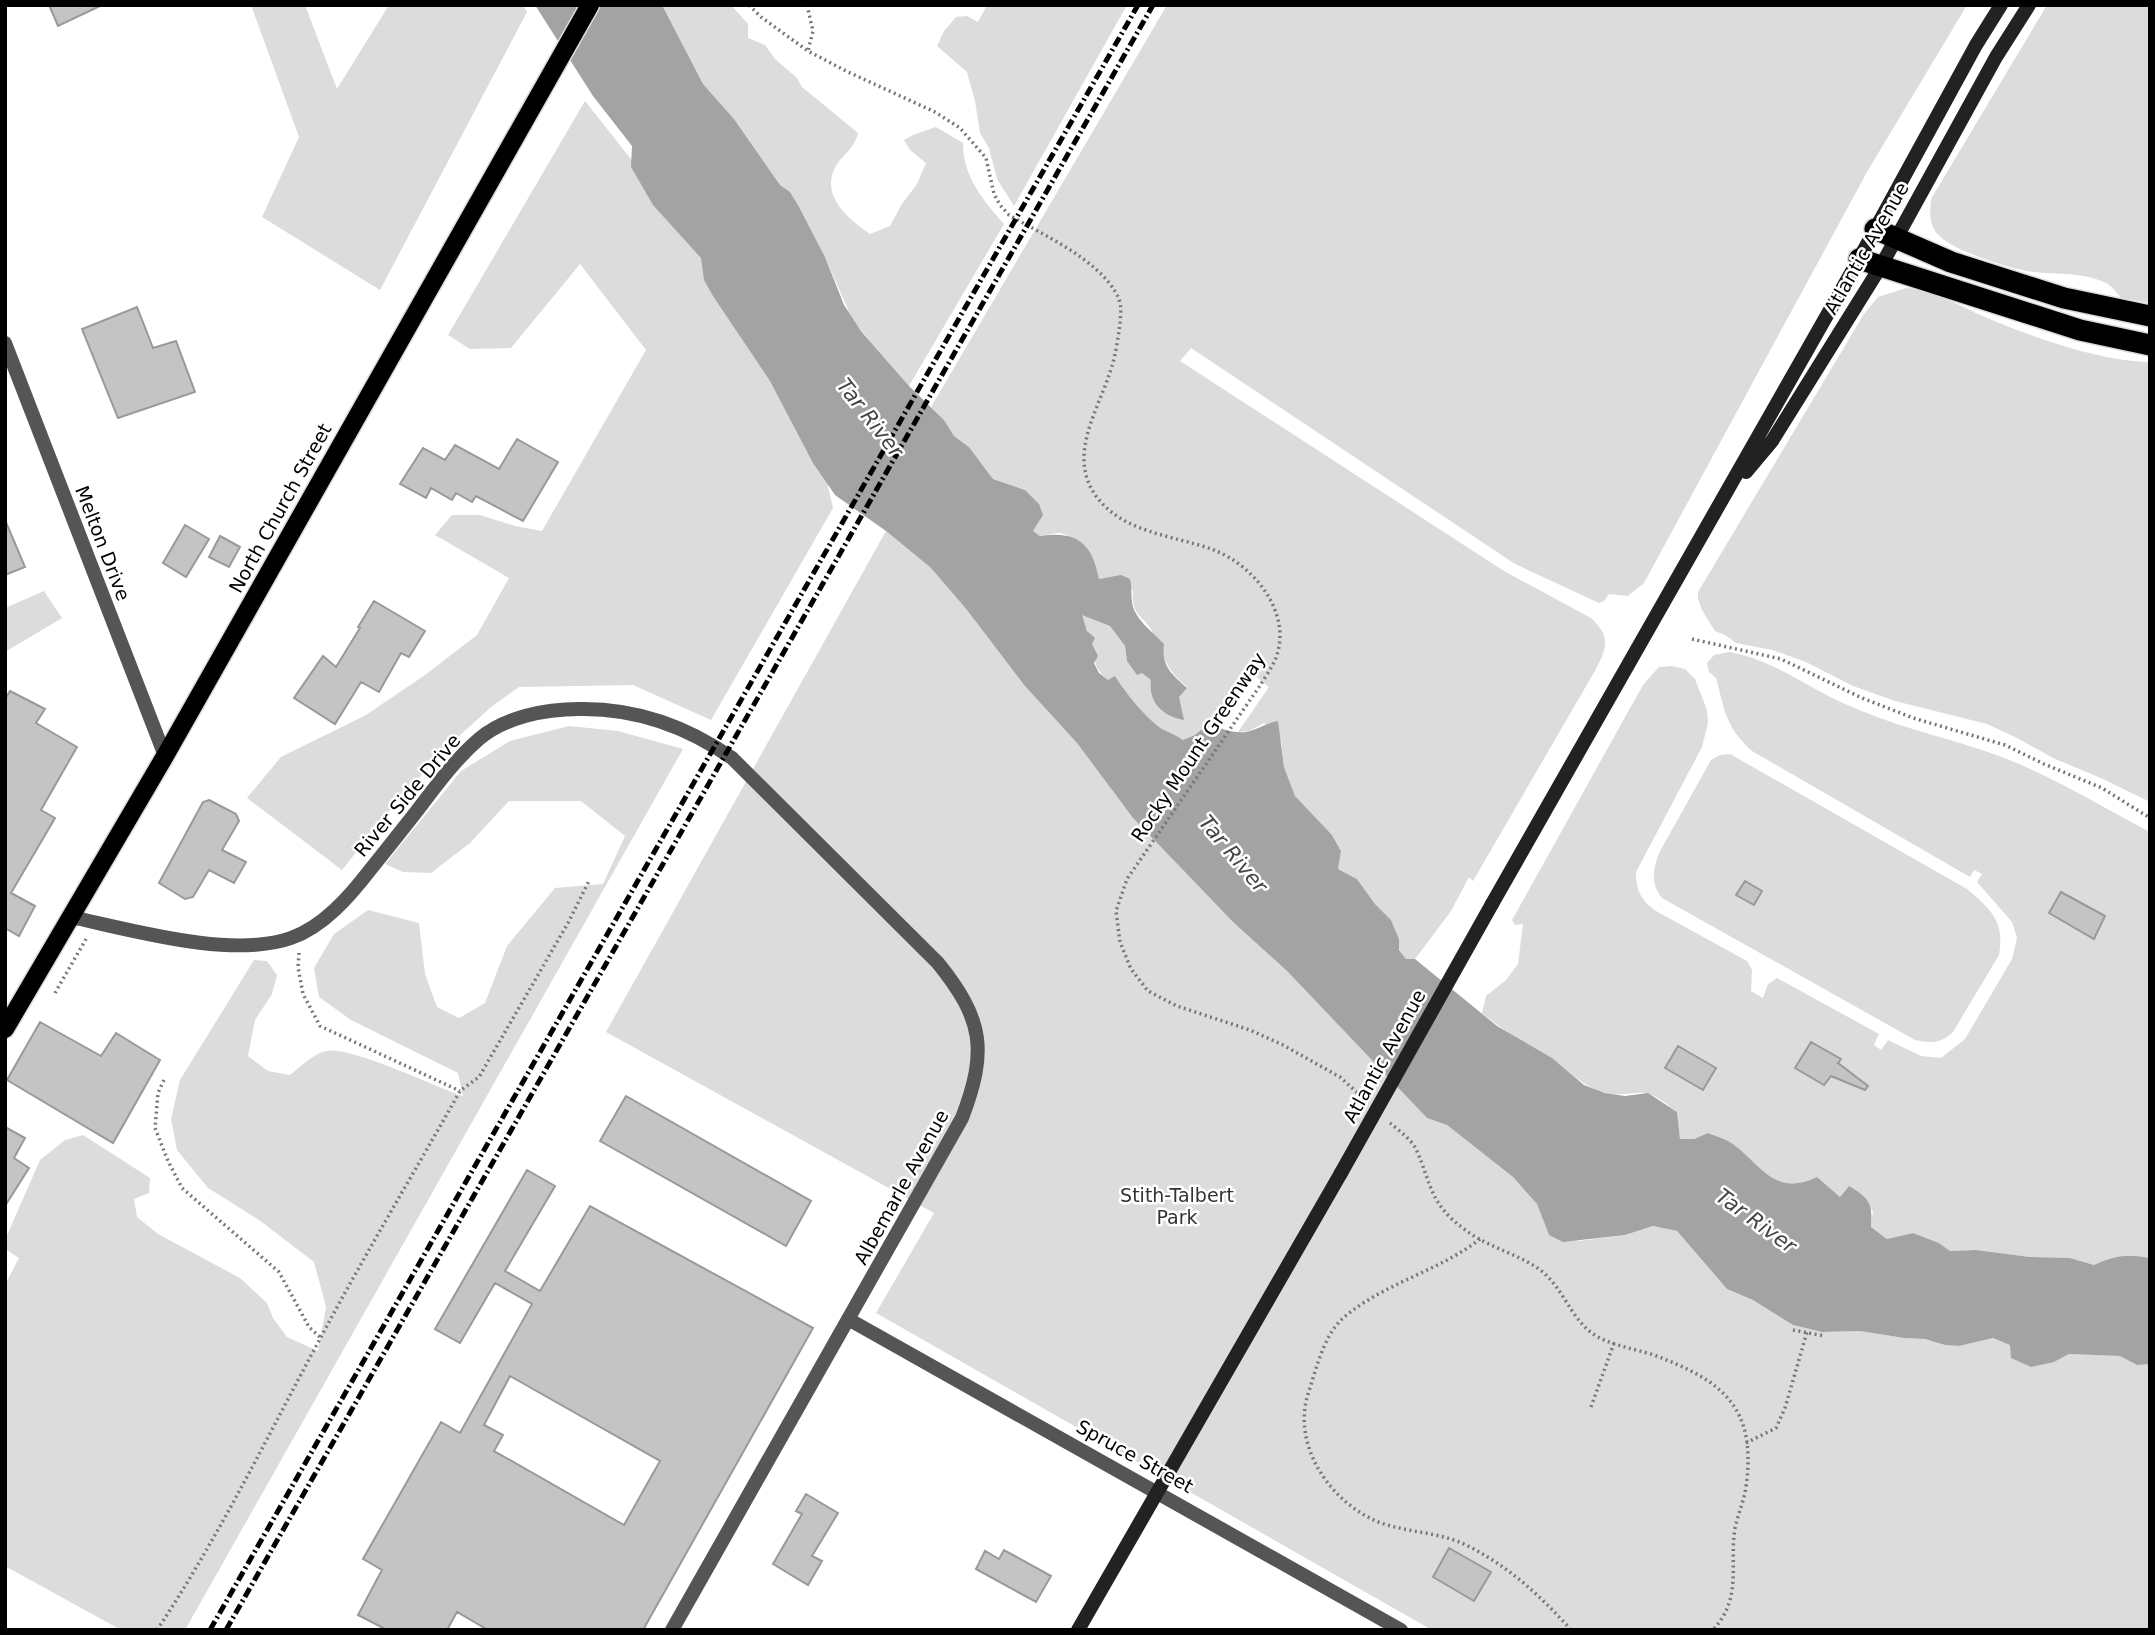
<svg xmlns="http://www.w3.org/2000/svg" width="2155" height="1635" font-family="'DejaVu Sans',sans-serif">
<rect width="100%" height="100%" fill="#fff"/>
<!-- green -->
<path fill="#dcdcdc" d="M251 5H305L337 89 389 5H523L527 12 380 290 262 217 299 137Z
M662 5H731L748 24V38L765 45 775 59 797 78 802 87 858 133C855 147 845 153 837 164 818 194 848 219 870 234L890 226 902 204 917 184 926 163 910 150 904 140 913 135 936 127 963 143C963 177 983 200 1004 224L909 386 853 321 825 257 798 205 790 192 780 185 734 119 703 84Z
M987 5H1127L1014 206 997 179 989 148 980 133 975 101 967 72 937 46 944 31 956 17 967 16 978 22Z
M1167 5H1967L1867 172 1644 583 1628 596 1609 594 1604 601 1599 603 1515 564 1191 348 1180 361 1504 571 1591 618C1611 637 1607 647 1596 669L1473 881 1469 877 1451 911 1415 959H1406L1399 949V939L1391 920 1375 904 1357 879 1338 869 1341 851 1332 835 1295 796 1284 767 1281 740 1264 723 1249 731 1238 732 1269 687 1255 676 1217 727 1209 723 1195 735 1183 740C1177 735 1171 733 1164 730 1150 723 1123 690 1115 677L1108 680C1092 666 1096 661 1091 643 1089 633 1084 624 1081 614L1110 626 1125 646 1127 661 1137 674 1142 672 1179 697 1187 687C1166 670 1165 658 1154 635 1146 616 1130 617 1133 591L1121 576 1099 579C1095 561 1078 533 1057 533 1051 534 1045 535 1040 536L1032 531 1038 524 1025 490 993 479 969 447 954 436 944 420 931 407Z
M2047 5H2150V303L2121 298C2117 293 2112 286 2106 283 2080 270 2049 276 2022 270 2000 265 1947 249 1935 231 1929 221 1930 210 1931 199Z
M585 101 699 245 818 443 833 508 711 720 633 685 519 687 491 707 457 738 399 799 342 870 247 798 281 757 366 715 425 675 477 635 509 578 435 535 452 515H480L515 526 542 531 646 350 580 264 511 348 470 349 448 335Z
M1906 288C1942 293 1960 307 1992 320 2038 339 2099 361 2150 362V802L2103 779 2053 758 2017 738 1987 724 1895 701 1853 686 1806 662 1772 650 1736 643 1725 635 1715 631 1702 610 1698 599V592L1864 314 1878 297Z
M886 531 931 568 967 610 1024 685 1077 743 1133 818 1233 922 1287 971 1427 1118 1447 1125 1513 1177 1537 1204 1549 1235 1579 1241 1625 1235 1653 1226 1677 1231 1727 1289 1753 1300 1793 1325 1822 1332 1860 1331 1904 1338 1925 1339 1945 1345 1959 1346 1993 1338 2054 1362 2069 1354 2121 1356 2137 1365 2150 1364V1630H1432L876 1313 934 1213 606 1032Z
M44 591 62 618 5 652V608Z
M1729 652C1772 659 1806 687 1845 704 1889 724 1936 735 1982 750 2041 769 2095 803 2150 832V1258C2126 1254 2116 1255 2094 1265L2070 1258 2030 1257 1976 1250 1950 1251 1939 1243 1913 1233 1887 1239 1871 1227 1873 1211 1849 1186 1840 1197 1817 1177C1775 1197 1762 1166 1733 1144 1726 1139 1717 1136 1708 1133L1694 1139H1680L1677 1112C1669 1106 1655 1094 1645 1093 1631 1092 1618 1097 1603 1092 1580 1085 1568 1069 1549 1057 1526 1043 1503 1031 1482 1013L1486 996 1506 980 1518 964 1523 924 1515 925 1512 920 1643 685 1659 667 1672 666 1685 669 1695 679 1707 710 1708 723 1702 747 1636 872C1636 891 1641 900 1656 911L1747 961 1752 970 1751 991 1763 998 1768 984 1777 978 1879 1034 1874 1045 1881 1050 1888 1040 1921 1056 1941 1058 1965 1039 2012 959 2017 938 2012 922 1977 882 1982 874 1974 870 1970 877 1752 751C1725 726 1725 711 1716 678L1709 672 1707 663 1714 655Z
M569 726 618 731 683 749 185 1630H121L5 1566V1285L19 1258 5 1249V1240L40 1160 65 1140 83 1135 150 1178 149 1193 134 1199 137 1217 158 1234 240 1278 267 1303 273 1318 287 1337 318 1351 326 1307 314 1262 259 1220 208 1188 177 1150 171 1119 180 1080 254 960 267 961 277 975 272 994 255 1020 248 1056 268 1071 290 1075C300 1067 313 1054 326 1051 349 1045 436 1087 463 1096L458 1073 351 1020 319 997 314 968 334 934 368 910 419 923 425 974 437 1007 459 1018 485 1003 507 946 555 888 603 884 625 836 581 801H509L470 843 431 873 403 872 385 864 461 771 510 741Z
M1730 754 1967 889C1991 909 2005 922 1999 955L1953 1032C1940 1044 1931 1043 1915 1040L1662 898C1650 882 1653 870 1659 853L1711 760 1720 755Z"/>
<!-- water -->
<path fill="#a3a3a3" d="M535 5H662L703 84 734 119 780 185 790 192 798 205 825 257 844 305 861 331 909 386 944 420 954 436 969 447 993 479 1025 490 1039 504 1043 515 1033 531 1040 536C1078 530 1092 544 1099 579L1121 575 1130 579C1132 588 1131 594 1132 602 1134 619 1153 632 1164 644 1161 665 1171 674 1187 688L1179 697 1184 720C1163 716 1148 703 1151 680L1142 673 1137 675 1127 661 1125 646 1110 626 1082 615 1087 631 1095 638 1092 644 1098 656 1094 663 1099 673 1108 680 1115 676C1123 690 1150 723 1164 730 1171 733 1176 735 1183 740L1195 735 1209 723C1220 729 1238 735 1250 731 1260 728 1267 723 1278 721L1284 767 1295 796 1332 835 1341 851 1338 869 1357 879 1375 904 1391 920 1399 939V950L1406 959H1415L1497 1026 1552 1058 1584 1085 1605 1093 1625 1096 1648 1093 1677 1112 1680 1139H1694L1708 1133C1716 1136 1726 1139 1733 1144 1762 1166 1775 1197 1817 1177L1840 1197 1849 1186C1869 1198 1873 1203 1871 1227L1887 1239 1913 1233 1939 1243 1950 1251 1976 1250 2030 1257 2070 1258 2094 1265C2116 1255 2126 1254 2150 1258V1364L2137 1365 2120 1356 2069 1354 2054 1362 2031 1367 2011 1358 2010 1345 1993 1338 1959 1346 1945 1345 1925 1339 1904 1338 1860 1331 1822 1332 1793 1325 1753 1300 1727 1289 1677 1231 1653 1226 1625 1235 1563 1242 1549 1235 1537 1204 1513 1177 1447 1125 1427 1118 1287 971 1233 922 1133 818 1077 743 1024 685 967 610 931 568 886 531 835 495 813 463 770 381 713 296 704 280 701 258 653 205 631 167 632 146 593 96Z"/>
<!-- building -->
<path fill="#c4c4c4" stroke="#999" stroke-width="2" fill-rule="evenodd" d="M49 5H102L58 26Z
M137 307 153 348 176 341 195 392 118 418 82 329Z
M517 439 558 462 523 521 476 496 472 502 456 493 452 500 431 488 426 498 400 484 423 448 445 460 455 445 499 469Z
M5 520 25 567 5 575Z
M185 525 209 539 186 577 163 563Z
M220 536 240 547 229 567 209 557Z
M374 601 425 631 409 657 401 653 379 692 361 682 335 724 294 698 323 656 336 667 360 628 358 627Z
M10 691 45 709 36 723 77 747 41 810 55 818 11 893 35 906 19 936 5 928V699Z
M209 800 236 814 239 821 222 850 246 862 234 883 209 870 193 897 185 899 159 883 203 802Z
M1745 881 1762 891 1754 905 1736 895Z
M2061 892 2105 916 2094 939 2049 913Z
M40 1022 101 1056 116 1033 160 1060 113 1143 7 1080Z
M1811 1042 1841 1059 1838 1063 1868 1086 1865 1090 1831 1076 1824 1085 1795 1068Z
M1678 1046 1716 1068 1703 1090 1665 1068Z
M626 1096 811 1201 786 1246 600 1141Z
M5 1127 25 1138 14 1158 29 1168 5 1206Z
M527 1170 555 1186 505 1271 540 1291 590 1206 813 1328 643 1630H488L457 1612 447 1630H387L358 1615 382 1570 363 1559 441 1422 460 1433 532 1304 495 1283 460 1343 435 1329ZM510 1376 660 1461 624 1525 494 1451 503 1435 484 1425Z
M806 1494 838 1513 812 1556 822 1561 808 1585 773 1564 802 1514 796 1511Z
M1449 1548 1491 1572 1474 1601 1433 1577Z
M1004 1550 1051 1576 1036 1602 976 1569 985 1551 999 1559Z"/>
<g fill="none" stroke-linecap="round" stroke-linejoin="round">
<defs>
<path id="primary" d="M5 1029 165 756 590 5"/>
<path id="highway" d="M1875 229 1951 262 2064 298 2150 316
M1859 259 2080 330 2150 345"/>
</defs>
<!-- primary casing -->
<use href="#primary" stroke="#dbdbdb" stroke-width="21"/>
<!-- highway casing -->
<use href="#highway" stroke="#dbdbdb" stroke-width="24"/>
<!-- path -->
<path stroke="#777" stroke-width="3.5" stroke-dasharray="2 3.5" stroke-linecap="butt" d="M749 5 761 17 808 51 846 71 935 112 960 128 986 158 994 194 1000 205 1009 215C1043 235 1096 258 1116 293 1122 303 1121 312 1120 323 1118 340 1115 359 1109 375 1096 414 1068 457 1096 496 1124 534 1174 535 1214 550 1255 566 1294 615 1275 660 1271 669 1264 679 1259 687L1127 879 1116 911 1120 942 1131 969 1148 991 1177 1006 1250 1030 1283 1045 1340 1077 1364 1099
M807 5 813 31 808 51
M1692 639 1781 659 1862 698 1913 718 2005 745 2044 764 2102 788 2150 818
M299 953 298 967 303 994 320 1026 460 1091
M55 993 86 939
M164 1080 158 1093 155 1128 168 1161 182 1188 279 1272 309 1327 320 1337
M1390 1123C1398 1130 1411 1139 1416 1149 1432 1185 1429 1203 1464 1229 1487 1247 1516 1253 1539 1269 1564 1287 1571 1322 1598 1337 1615 1346 1635 1349 1654 1355 1723 1381 1757 1407 1746 1487 1744 1501 1738 1514 1735 1528 1729 1565 1743 1597 1713 1630
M1480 1239C1438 1272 1383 1283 1342 1319 1324 1336 1316 1369 1309 1391 1290 1445 1331 1504 1381 1523 1410 1533 1441 1532 1468 1546 1508 1566 1541 1596 1571 1630
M1793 1330 1825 1336
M1591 1407 1614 1343
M1746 1443 1776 1428 1785 1408 1807 1332
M157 1630C219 1537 268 1435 321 1337 365 1254 414 1173 460 1091L479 1077 568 923 589 881"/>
<!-- street -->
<path stroke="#555" stroke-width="14" d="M5 343 165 756
M71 917C132 930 232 959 291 938 323 927 350 896 370 870 389 846 408 823 426 799 442 778 459 756 479 739 505 717 545 709 579 709 635 708 686 726 732 758L938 963C983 1019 988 1050 962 1118L672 1630
M848 1319 1401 1630"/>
<!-- secondary -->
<path stroke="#222" stroke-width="14" d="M1746 472 1772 441 1881 266 1996 57 2029 5
M1492 904 1859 259 1976 45 2001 5
M1078 1630 1341 1173"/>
<!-- primary -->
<use href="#primary" stroke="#000" stroke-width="18"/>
<!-- highway -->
<use href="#highway" stroke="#000" stroke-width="21"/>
<!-- rail -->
<path stroke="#000" stroke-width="5" stroke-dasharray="10 3.5 2 3.5" stroke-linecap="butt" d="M210 1630 1138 5
M226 1630 1153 5"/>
<!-- secondary-bridge -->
<path stroke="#222" stroke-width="14" d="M1341 1173 1492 904"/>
</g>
<g text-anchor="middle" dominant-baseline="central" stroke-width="5" stroke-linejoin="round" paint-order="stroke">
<!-- street labels -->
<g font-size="19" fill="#000" stroke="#fff">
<text transform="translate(1866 248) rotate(-60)">Atlantic Avenue</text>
<text transform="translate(280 508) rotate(-61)">North Church Street</text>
<text transform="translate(103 543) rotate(69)">Melton Drive</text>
<text transform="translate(1198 747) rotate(-56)">Rocky Mount Greenway</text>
<text transform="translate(407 795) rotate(-50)">River Side Drive</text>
<text transform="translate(1384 1056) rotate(-61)">Atlantic Avenue</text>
<text transform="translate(901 1187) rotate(-61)">Albemarle Avenue</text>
<text transform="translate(1135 1456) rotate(29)">Spruce Street</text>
</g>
<!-- park labels -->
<g font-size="19" fill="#333" stroke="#fff">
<text x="1177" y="1195">Stith-Talbert<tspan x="1177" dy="22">Park</tspan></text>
</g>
<!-- water labels -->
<g font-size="21" font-style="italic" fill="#444" stroke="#fff">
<text transform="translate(870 418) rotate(52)">Tar River</text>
<text transform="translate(1233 854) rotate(50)">Tar River</text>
<text transform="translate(1756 1221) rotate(36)">Tar River</text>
</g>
</g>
<!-- border -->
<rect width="2155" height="1635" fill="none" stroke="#000000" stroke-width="14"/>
</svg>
